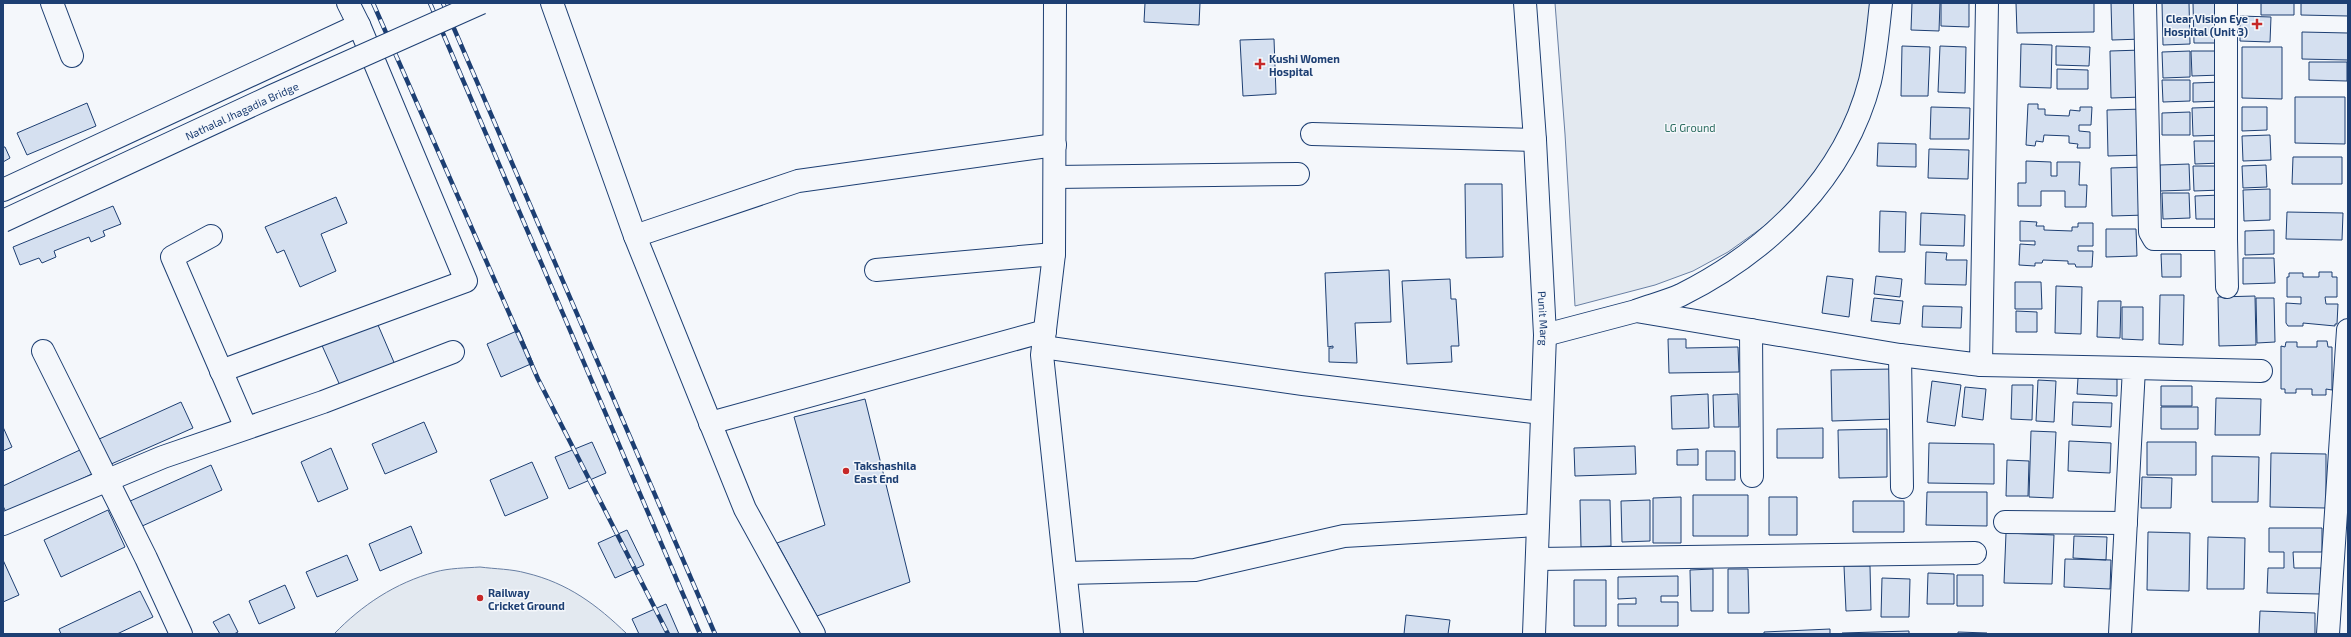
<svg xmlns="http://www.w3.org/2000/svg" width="2351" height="637" font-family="'Exo 2',sans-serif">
<rect width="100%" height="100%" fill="#f4f7fb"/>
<!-- green -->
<path fill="#e3e9f0" stroke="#687fa3" d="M1555 3H1872L1861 82 1828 159 1793 201 1763 227 1728 252 1693 271 1655 285 1575 306 1565 134Z
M480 567C495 569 512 569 526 573 568 583 597 605 627 634H334C362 605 395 583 435 572 449 568 466 568 480 567Z"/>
<!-- building -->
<path fill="#d5e0f0" stroke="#1d3f73" d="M1145 3H1200L1199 25 1144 22Z
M1912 3H1940L1939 31 1911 30Z
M1941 3H1969V27L1941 26Z
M2016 3H2094V32L2017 33Z
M2111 3H2143V39L2112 40Z
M2162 3H2189L2190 44 2163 45Z
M2193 3H2221L2222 43H2194Z
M2261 3H2294V15H2261Z
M2301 3H2348V16L2301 15Z
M2240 16 2271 17 2270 42 2240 41Z
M2302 32 2348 33V60L2302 59Z
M1274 39 1276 94 1243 96 1240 40Z
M2021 44 2052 45 2051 88 2020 87Z
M1902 46 1930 47 1928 96H1901Z
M1940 46 1966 47 1965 93 1938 92Z
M2056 46 2090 47 2089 66 2056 65Z
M2242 47H2282V99L2242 98Z
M2142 50 2143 97 2111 98 2110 51Z
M2190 51V77L2163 78 2162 52Z
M2191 51H2221V75L2192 76Z
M2309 62H2347V81L2309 80Z
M2057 69 2088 70V89H2057Z
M2162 80H2190V101L2163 102Z
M2222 82V101L2193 102V83Z
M2295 97H2345V144L2295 143Z
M87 103 96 126 27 155 17 133Z
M2028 104H2038V109H2045V115L2069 116 2070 110 2080 111V107H2092L2091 125H2079V131L2090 132V148H2077L2078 144 2069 143V136L2044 135 2043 142 2036 141 2035 146 2026 145Z
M1931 107 1970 108 1969 139H1930Z
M2222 107 2223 135 2193 136 2192 108Z
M2242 107H2267V130L2242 131Z
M2144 109 2145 155 2108 156 2107 110Z
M2190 112V135H2162V113Z
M2270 135 2271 160 2243 161 2242 136Z
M2194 141H2221L2222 163 2195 164Z
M1878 143 1916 144V167L1877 166Z
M3 147H5L10 158 3 162Z
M1929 149 1969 150 1968 179 1928 178Z
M2293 157H2342V184H2292Z
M2026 161 2051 162V176H2057V162H2080L2079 185H2087L2086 207H2065V191H2041V206H2018V183H2026Z
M2189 164 2190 190 2160 191V165Z
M2266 165 2267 187 2243 188 2242 166Z
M2193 166H2221L2222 190 2194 191Z
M2145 167 2146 215 2112 216 2111 168Z
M1465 184H1502L1503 257 1466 258Z
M2270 189V220L2244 221 2243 190Z
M2162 193H2189L2190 218 2163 219Z
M2221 195V219H2196L2195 196Z
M336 197 347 223 321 234 336 271 300 287 284 250 277 253 265 227Z
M113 206 121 224 103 231 105 236 91 242 89 237 54 251 56 257 42 263 39 258 20 265 13 247Z
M1880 211 1906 212 1905 252H1879Z
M2287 212 2343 213 2342 240 2286 239Z
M1921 213 1965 215 1964 246 1920 245Z
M2020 221 2037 222 2036 226H2044V230L2072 231V227H2078V223H2093V246H2078V251H2093L2092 267H2076L2075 264H2068V261L2043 260 2042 263H2035V266L2019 265 2020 244 2035 245V241H2020Z
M2106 229H2136L2137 256 2106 257Z
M2274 230V254L2245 255V231Z
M1926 252 1947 253 1946 260H1967L1966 285 1925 284Z
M2161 254H2181V277H2162Z
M2243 258H2274L2275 283 2243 284Z
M1389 270 1391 322 1355 323 1357 363 1329 362V348H1333V346L1328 347 1325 273Z
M2319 272H2332V277H2337V297H2325L2326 304H2338L2337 324H2335V326L2303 323V326H2288L2286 323V303L2301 304V297H2287V277H2289V273H2303V277H2319Z
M1827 276 1853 279 1849 317 1822 313Z
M1876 276 1902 279 1900 297 1874 294Z
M1450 279 1451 299H1456L1459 346H1451L1452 362 1407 364 1402 281Z
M2015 282H2041L2042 309H2015Z
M2056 286 2082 287 2081 334 2055 333Z
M2160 295H2184L2183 345 2159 344Z
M2255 296 2256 345 2219 346 2218 297Z
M1874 298 1903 301 1900 324 1871 321Z
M2256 298H2274L2275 342 2257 343Z
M2098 301H2121L2120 338 2097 337Z
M1923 306 1962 307 1961 328 1922 327Z
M2122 307H2143V340L2122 339Z
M2016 311 2037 312V332H2016Z
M375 318 396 367 342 390 320 341Z
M519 330 533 363 501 377 487 344Z
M1668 339H1686V348L1738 347 1739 372 1669 373Z
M2317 341H2327L2328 347H2332V390L2326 389V395H2312V389H2296V393H2285V389H2281V346L2285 347 2286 342H2297V347H2317Z
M1894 369 1895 419 1832 421 1831 370Z
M2078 378 2117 379V396L2077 394Z
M2038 380 2056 381 2054 422 2036 421Z
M1932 381 1961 385 1955 426 1927 422Z
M2012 385H2033L2032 420 2011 419Z
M2161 386H2192V406H2161Z
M1965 387 1986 389 1983 420 1962 417Z
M1708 394 1709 428 1672 429 1671 396Z
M1738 394 1739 427H1714L1713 395Z
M2216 398 2261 399 2260 435H2215Z
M865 399 910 582 817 616 777 543 825 525 794 417Z
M181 402 193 428 109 465 97 440Z
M2073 402 2112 403 2111 427 2072 425Z
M2161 407H2198V429H2161Z
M424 422 437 452 385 474 372 444Z
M3 427 12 447 3 451Z
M1823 428V458H1777V429Z
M1887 429V477L1839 478 1838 430Z
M2031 431 2056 432 2053 498 2029 497Z
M2069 441 2111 443 2110 473 2068 471Z
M592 442 606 473 569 489 555 457Z
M2147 442H2196V475H2147Z
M1929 443 1994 444V484L1928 483Z
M1635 446 1636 474 1575 476 1574 448Z
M331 448 348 489 318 502 301 462Z
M82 449 94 473 7 514 3 506V486Z
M1698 449V465H1677V450Z
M1706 451H1735V480H1706Z
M2271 453 2326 454V508L2270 507Z
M2212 456 2259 457 2258 502H2212Z
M2007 460 2029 461 2028 496H2006Z
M532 462 548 498 505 516 490 480Z
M211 465 222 490 140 527 128 502Z
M2142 477 2172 478 2171 508H2141Z
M1927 492H1987V526L1926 525Z
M1693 495H1748V536H1693Z
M1681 497V543H1653V498Z
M1769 497H1797V535H1769Z
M1580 500H1610L1611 546 1581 547Z
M1650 500V541L1622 542 1621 501Z
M1853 501H1904V532H1853Z
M108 510 125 547 61 577 44 540Z
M411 526 422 553 380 571 369 544Z
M2269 528H2322V552H2293L2294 568H2321L2320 594 2267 593 2268 568H2284V552H2269Z
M627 530 644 565 615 578 598 543Z
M2148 532 2190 533 2189 591 2147 590Z
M2006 533 2054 535 2052 584 2004 583Z
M2074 536 2107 537 2106 560 2073 558Z
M2208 537 2245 538 2244 589H2207Z
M347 555 358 580 317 597 306 572Z
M2065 559 2111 560 2110 589 2064 587Z
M3 560 19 595 3 602Z
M1844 566H1870L1871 610 1846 611Z
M1713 569V611H1691L1690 570Z
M1728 569H1748L1749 613H1728Z
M1928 573 1954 574V604H1927Z
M1957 575H1983V606H1957Z
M1678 576V596H1661V602H1678V626H1618V604H1636V598L1618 599V577Z
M1882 578 1910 579 1909 617H1881Z
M1574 580H1606V626H1574Z
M285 585 295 608 259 624 249 601Z
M140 591 153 617 117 634H61L59 629Z
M666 604 679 634H639L632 619Z
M2260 611 2315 613V634H2259Z
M229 614 238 632 234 634H220L213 622Z
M1406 615 1450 620 1448 634H1404Z
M1830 629V634H1764V632Z
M1909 631V634H1842V633Z
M1958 632 1987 633V634H1958Z"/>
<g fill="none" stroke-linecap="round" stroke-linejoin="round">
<defs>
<g id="minor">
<path d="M52 3 72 56"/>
<path d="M552 3 635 236 745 509 814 634"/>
<path d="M1055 3 1054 254 1042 355 1072 634"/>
<path id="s1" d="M1525 3 1535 140 1545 335 1534 634"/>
<path d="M2145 3 2150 232 2154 239H2226L2227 287"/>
<path d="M1312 134 1535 140"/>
<path d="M1055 177 1298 174"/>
<path d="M3 190 359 25 348 3"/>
<path d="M211 236 172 257 246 428"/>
<path d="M635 236 798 181 1055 145"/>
<path d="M2226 239V3"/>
<path d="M876 270 1054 254"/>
<path d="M1638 310C1652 305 1668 301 1681 295 1769 251 1845 178 1870 81 1876 56 1878 29 1881 3"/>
<path d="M1751 330 1752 476"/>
<path d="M1545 335 1636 311 1900 355 1981 365 1987 3"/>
<path d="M1043 347 1303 384 1542 413"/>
<path d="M43 351 146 558 181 634"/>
<path d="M1900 355 1902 487"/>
<path d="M1981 365 2134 368 2120 634"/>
<path d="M2134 368 2261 371"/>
<path d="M221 371 466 281 359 25"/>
<path d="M710 423 1045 331"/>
<path d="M2005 522 2126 523"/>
<path d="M3 524 163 457 323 402 453 352"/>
<path d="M1537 559 1975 553"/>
<path d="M1066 573 1195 570 1344 536 1538 525"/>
<path d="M2328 634 2348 330"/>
</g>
</defs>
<!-- minor casing -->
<use href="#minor" stroke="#1d3f73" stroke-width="24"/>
<!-- minor -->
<use href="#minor" stroke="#f4f7fb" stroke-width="22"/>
<defs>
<path id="rail" d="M373 3 538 379 668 634
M430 3 700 634
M443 3 715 634"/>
</defs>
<!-- rail casing -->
<use href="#rail" stroke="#1d3f73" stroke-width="4.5"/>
<!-- rail -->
<use href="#rail" stroke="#f4f7fb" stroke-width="3" stroke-dasharray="9" stroke-linecap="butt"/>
<defs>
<g id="minor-bridge">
<path id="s2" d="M3 221 272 96 481 3"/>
</g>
</defs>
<!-- minor-bridge casing -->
<use href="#minor-bridge" stroke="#1d3f73" stroke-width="24" stroke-linecap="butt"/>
<!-- minor-bridge -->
<use href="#minor-bridge" stroke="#f4f7fb" stroke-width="22"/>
</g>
<!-- markers -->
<g fill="#c62828" stroke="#f4f7fb" stroke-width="1.5">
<path d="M2255 18h4v4h4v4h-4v4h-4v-4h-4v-4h4z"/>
<path d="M1258 58h4v4h4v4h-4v4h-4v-4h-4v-4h4z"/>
<circle cx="846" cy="471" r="4"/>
<circle cx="480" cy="598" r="4"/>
</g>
<g text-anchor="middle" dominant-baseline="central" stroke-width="3" stroke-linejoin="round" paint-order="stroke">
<!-- poi labels -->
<g font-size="11" font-weight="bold" fill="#1d3f73" stroke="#f4f7fb" text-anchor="start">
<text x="2248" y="18" text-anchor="end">Clear Vision Eye<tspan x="2248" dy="13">Hospital (Unit 3)</tspan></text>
<text x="1269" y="58">Kushi Women<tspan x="1269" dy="13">Hospital</tspan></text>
<text x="854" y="465">Takshashila<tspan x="854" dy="13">East End</tspan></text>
<text x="488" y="592">Railway<tspan x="488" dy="13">Cricket Ground</tspan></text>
</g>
<!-- street labels -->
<g font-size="11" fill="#1d3f73" stroke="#f4f7fb">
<text stroke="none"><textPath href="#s2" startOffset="263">Nathalal Jhagadia Bridge</textPath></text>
<text stroke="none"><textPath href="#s1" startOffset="316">Punit Marg</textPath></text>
</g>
<!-- park labels -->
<g font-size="11" fill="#2c6c60" stroke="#f4f7fb">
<text x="1690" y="127">LG Ground</text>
</g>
</g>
<!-- border -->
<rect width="2351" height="637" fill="none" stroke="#1d3f73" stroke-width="8"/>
</svg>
